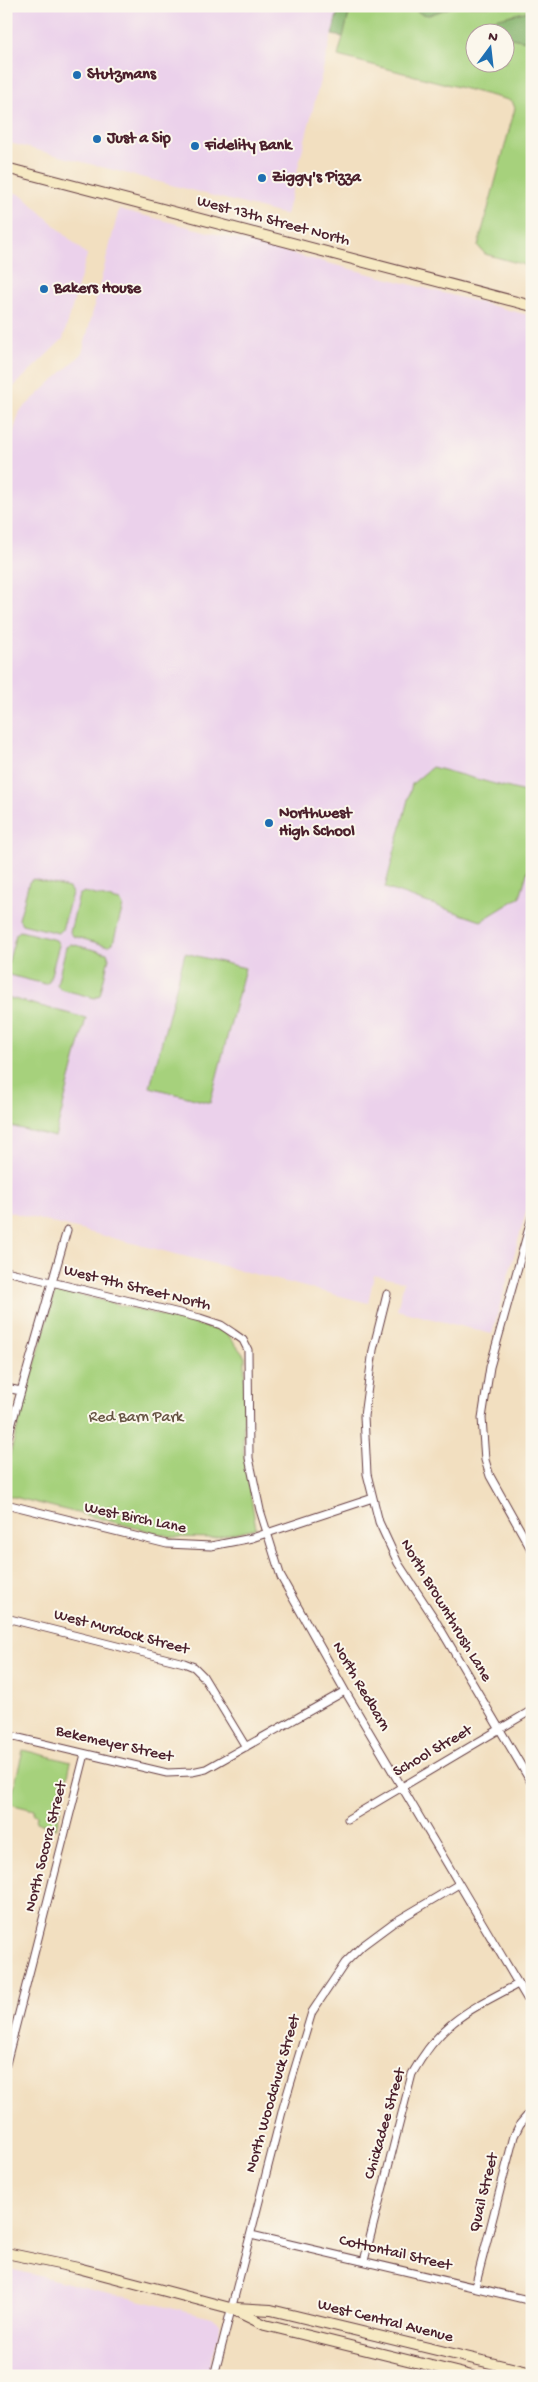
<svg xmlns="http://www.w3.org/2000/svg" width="538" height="2382" font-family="'Gochi Hand',sans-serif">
<rect width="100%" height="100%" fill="#fbf7ec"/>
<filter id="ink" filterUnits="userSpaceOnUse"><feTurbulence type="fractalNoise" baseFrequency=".02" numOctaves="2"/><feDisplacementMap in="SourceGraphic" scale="10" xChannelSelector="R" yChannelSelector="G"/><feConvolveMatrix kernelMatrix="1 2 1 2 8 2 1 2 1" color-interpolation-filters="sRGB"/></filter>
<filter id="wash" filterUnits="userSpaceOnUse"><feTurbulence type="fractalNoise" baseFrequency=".0096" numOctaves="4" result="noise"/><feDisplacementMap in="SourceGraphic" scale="20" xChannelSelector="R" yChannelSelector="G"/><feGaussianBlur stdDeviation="1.12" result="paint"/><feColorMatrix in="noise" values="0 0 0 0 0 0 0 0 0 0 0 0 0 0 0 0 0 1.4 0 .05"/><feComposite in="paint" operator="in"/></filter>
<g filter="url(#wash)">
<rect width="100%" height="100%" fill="#f2dfc0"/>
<!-- built -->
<path fill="#ebd1eb" d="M6 6H339L286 215 6 142Z
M6 190 22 195 87 255 63 339 7 393Z
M119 209 532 316V1191L492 1334 397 1310 404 1282 374 1275 368 1303 6 1211V455L20 411 82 354Z
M6 2268 212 2318 219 2323 220 2330 207 2376H6Z"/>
<!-- green -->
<path fill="#a6d17c" stroke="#787854" d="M351 6H411L429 15 454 6H532V10L475 25 483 32H476V62H506V37L532 42V267L485 254 478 246 515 108 512 101 338 56Z
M432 767 532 794V856L520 897 481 921 385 888 412 784Z
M33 879 69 888 72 893 62 930 58 933 22 924 19 919 29 882Z
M84 892 120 901 123 906 113 943 108 946 73 936 70 932 79 895Z
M20 931 56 940 59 945 49 982 45 984 9 975 6 971 16 934Z
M71 944 107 953 109 958 100 995 95 998 60 989 57 984 66 947Z
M185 953 245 968 210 1103 150 1087Z
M6 997 86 1018 55 1137 6 1125Z
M56 1289 226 1332 245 1357 243 1448 256 1528 212 1538 173 1537 6 1495V1469Z
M23 1750 71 1762 56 1829 36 1822 37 1815 33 1814 34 1810 10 1804Z"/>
<!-- forest -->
<path fill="#84b36c" stroke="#67694c" d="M339 6H351L343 37 332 35Z
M411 6H454L429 15 421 14Z
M532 10V42L506 37V32H483L475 24Z"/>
</g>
<g filter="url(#ink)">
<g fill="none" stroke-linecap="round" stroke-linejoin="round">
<defs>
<path id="street" d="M532 1217 490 1367 482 1418 485 1460 490 1476 532 1551
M6 1271 200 1318 221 1325 233 1333 243 1340 248 1350 249 1458 260 1510 281 1577 345 1691 532 2007
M387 1294 373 1350 364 1416 367 1474 379 1522 398 1563 434 1618 532 1784
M6 1388 21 1391
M6 1444 67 1230
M6 1504 167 1544 211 1546 252 1538 373 1498
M6 1618 184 1663 194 1667 203 1676 246 1747
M6 1735 167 1773 192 1772 206 1769 345 1691
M348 1819 532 1710
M6 2064 85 1754
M251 2235 532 2301
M364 2261 412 2074C441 2022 467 2011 518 1984
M475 2287 514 2136 520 2124 532 2110
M214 2376 283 2108 312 2012 345 1963 362 1946 393 1923 459 1884"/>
<path id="secondary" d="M6 168 532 306
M6 2253 78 2268 230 2308 265 2325 472 2376
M236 2308 271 2310 532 2373"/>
</defs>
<!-- street casing -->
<use href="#street" stroke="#633c41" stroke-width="9"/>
<!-- secondary casing -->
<use href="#secondary" stroke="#633c41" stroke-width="12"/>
<!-- street -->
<use href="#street" stroke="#fff" stroke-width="7"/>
<!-- secondary -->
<use href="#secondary" stroke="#f6e9c3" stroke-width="10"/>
</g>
</g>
<!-- markers -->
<g fill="#1f6fb2" stroke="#fbf7ec" stroke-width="2">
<circle cx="77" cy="75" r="5"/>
<circle cx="97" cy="139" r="5"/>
<circle cx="195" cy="146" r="5"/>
<circle cx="262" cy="178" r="5"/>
<circle cx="44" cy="289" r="5"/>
<circle cx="269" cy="823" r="5"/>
</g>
<g text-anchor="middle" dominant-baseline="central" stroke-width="4" stroke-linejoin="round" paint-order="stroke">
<!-- poi labels -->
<g font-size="16" font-weight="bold" fill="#4a1f2b" stroke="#fbf7ec" text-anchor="start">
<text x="87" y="75">Stutzmans</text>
<text x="107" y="139">Just a Sip</text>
<text x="205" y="146">Fidelity Bank</text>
<text x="272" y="178">Ziggy's Pizza</text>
<text x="54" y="289">Bakers House</text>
<text x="279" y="814">Northwest<tspan x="279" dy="18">High School</tspan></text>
</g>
<!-- street labels -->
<g font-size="16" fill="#4a1f2b" stroke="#fbf7ec">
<text transform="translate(273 222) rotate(15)">West 13th Street North</text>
<text transform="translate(137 1289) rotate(14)">West 9th Street North</text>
<text transform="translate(135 1519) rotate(12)">West Birch Lane</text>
<text transform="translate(445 1611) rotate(59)">North Brownthrush Lane</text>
<text transform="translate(121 1633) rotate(15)">West Murdock Street</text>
<text transform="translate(360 1687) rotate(60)">North Redbarn</text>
<text transform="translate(114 1745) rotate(13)">Bekemeyer Street</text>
<text transform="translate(433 1752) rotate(-30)">School Street</text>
<text transform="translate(47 1847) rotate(-76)">North Socora Street</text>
<text transform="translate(274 2094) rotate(-74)">North Woodchuck Street</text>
<text transform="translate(386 2124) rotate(-74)">Chickadee Street</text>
<text transform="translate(485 2193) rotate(-76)">Quail Street</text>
<text transform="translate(395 2254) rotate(13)">Cottontail Street</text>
<text transform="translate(385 2322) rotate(14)">West Central Avenue</text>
</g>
<!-- park labels -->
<g font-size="16" fill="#665443" stroke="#fbf7ec">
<text x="136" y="1418">Red Barn Park</text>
</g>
</g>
<!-- margin -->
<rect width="538" height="2382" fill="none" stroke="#fbf7ec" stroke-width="25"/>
<!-- north arrow -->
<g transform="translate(490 48) rotate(15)"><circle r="24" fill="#fbf7ec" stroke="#b4a19f"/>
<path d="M0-4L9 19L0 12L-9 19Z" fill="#1f6fb2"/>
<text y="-8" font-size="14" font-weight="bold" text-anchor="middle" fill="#4a1f2b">N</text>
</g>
</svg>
